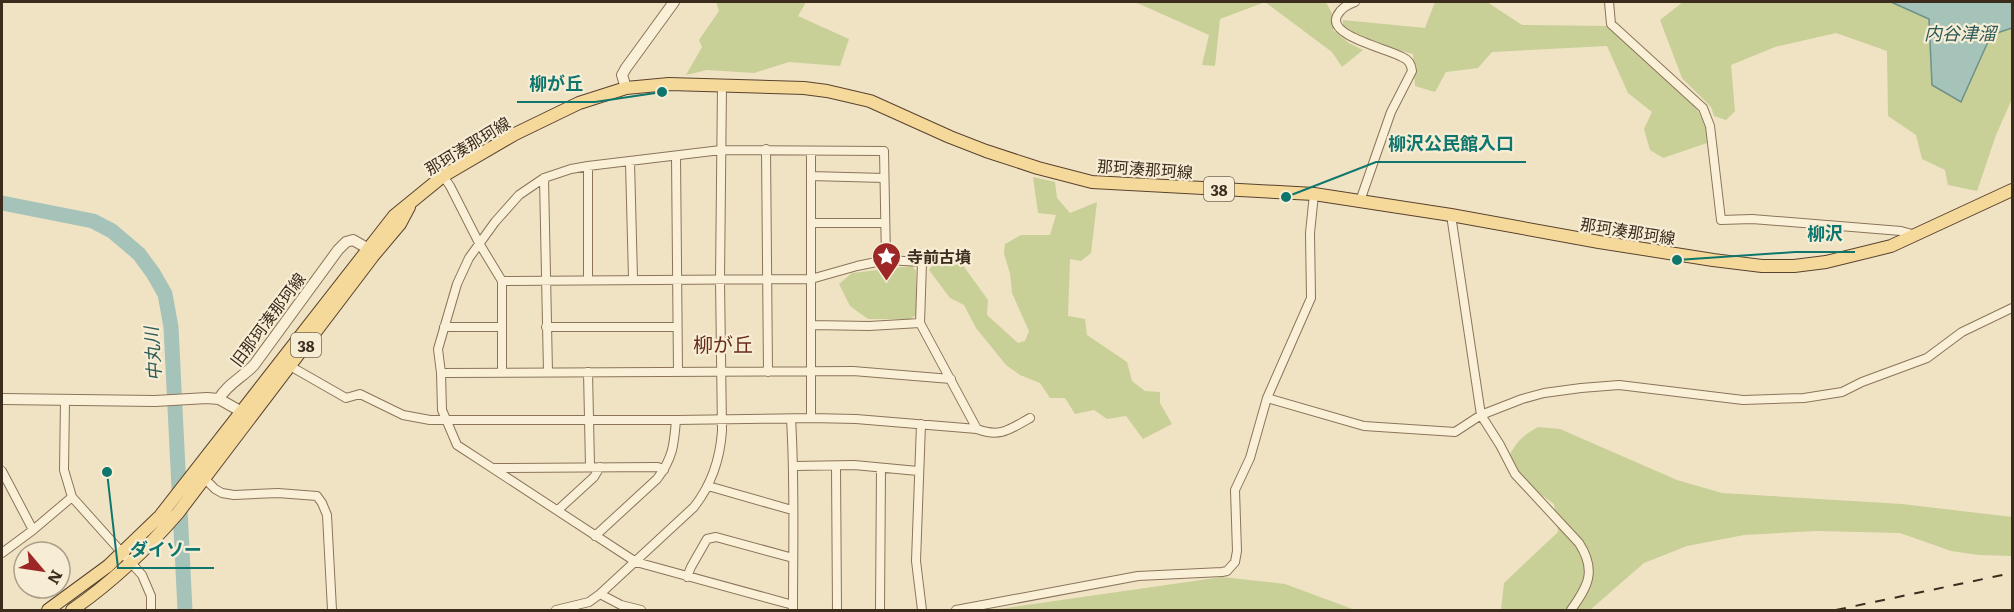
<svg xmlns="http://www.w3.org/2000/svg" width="2014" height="612" font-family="Literata,'Noto Sans JP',serif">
<rect width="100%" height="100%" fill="#f0e3c4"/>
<!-- green -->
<path fill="#c8cf97" d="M716 2H806L798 16 849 39 840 66 789 62 754 73 707 70 686 75 702 47 699 40 719 11Z
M1135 2H1326L1334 17 1333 30 1349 43 1363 50 1342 67 1332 52 1265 2 1220 19 1215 66 1202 65 1209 35Z
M1435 2H1487L1522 25 1610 26 1689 99C1701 114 1707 123 1707 143L1663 158 1650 150 1644 129 1652 112 1628 93 1607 46 1492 52 1478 68 1446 72 1435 92 1415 86 1413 54C1389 47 1362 41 1343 25V20L1425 28Z
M1683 2H2012V99L1996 135 1977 191 1948 185 1945 170 1922 159 1916 135 1888 116 1887 51 1836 33 1775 47 1731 65 1735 111 1726 120 1714 116 1711 107 1682 78 1660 20Z
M1033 177 1055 182 1057 198 1070 213 1097 202 1091 253 1081 261 1070 259 1068 316 1085 319 1087 335 1127 362 1132 381 1145 391 1160 392V403L1172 424 1143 439 1126 416 1107 419 1094 410 1075 414 1065 398H1050L1040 383 1020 375 1006 365 976 328 964 305 950 298 929 270 932 266 962 264 988 300 987 315 1018 343 1025 341 1029 331 1012 293 1010 273 1004 254 1005 244 1021 235H1050L1056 215 1038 213Z
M912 266 916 271V315L910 319H868L850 306 839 284 852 273Z
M1538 427 1560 429 1677 480 1722 493 1902 504 2012 517V556L1979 555 1951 551 1900 533 1816 531 1744 535 1687 546 1644 563 1590 610H1501L1504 583 1558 532 1554 504 1533 489 1508 458C1517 441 1521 437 1538 427Z
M1222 577 1285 584 1355 610H992Z"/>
<!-- water -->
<path fill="#a6c3ba" stroke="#6c9289" stroke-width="1.5" d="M1891 2H2012V28L1991 35 1961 102 1932 85 1929 19Z"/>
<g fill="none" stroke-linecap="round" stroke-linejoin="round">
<!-- river -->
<path stroke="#a6c3ba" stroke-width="15" d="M2 203 93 221 112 231 139 254 153 273 165 294 171 327 185 610"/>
<defs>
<path id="minor" d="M1355 2C1347 5 1341 8 1337 16 1327 36 1389 49 1402 57 1409 60 1411 64 1412 71L1391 112 1360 201
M1609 2 1611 24 1703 108 1710 126 1721 220 1752 219 1901 231 1916 235
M766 149 768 372
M811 151V418
M676 156 678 371
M630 162 633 278
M588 166V279
M443 176 450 186 479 243 502 281V373
M811 176 884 178
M544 178 548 372
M1451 215 1481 415 1500 445 1515 474 1579 543C1597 571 1588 586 1571 610
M811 223H885
M502 281 811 279 857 266 886 260 922 262 920 323 977 429
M812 325 869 326 920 323
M444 327H502
M546 327H677
M290 366 346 398 360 394 403 415 430 420H676L811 418 856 419 977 429C1001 438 1010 429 1030 418
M588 372 590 466
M441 373 853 371 951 379
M1267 398 1364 426 1455 432 1481 415 1522 399 1544 393 1581 388 1619 385 1743 400 1804 398 1842 392 1862 382 1927 358 1962 332 2012 308
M65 400 64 470 72 497 142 575 151 596V610
M791 419C795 482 793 546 793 610
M921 424 916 561 922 610
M794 466 854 465 918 471
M836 466 837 610
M495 468 658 467 664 470
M2 471 33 530
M205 479 215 489 222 493 234 495 278 493 317 496 322 503 327 515 332 610
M708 486 792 510
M558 510 594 477 600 467
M595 536 657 479C673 458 674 445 676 420
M2 553 33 530 72 497
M687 577 691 567 707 539 716 537 793 558
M600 594 621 605 641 610
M793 605 636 562 457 445 442 410 441 373 438 349 457 284 469 258 495 222 519 195 544 178 571 169 588 166 721 150 884 151 886 260
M556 610 589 602 600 594 694 507C712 484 720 460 722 431L720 279 722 85
M880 610 881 468
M956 610 1138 576 1222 572 1227 571 1235 562 1237 551 1235 490 1250 458 1267 398 1311 298 1310 233 1314 194"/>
<path id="tertiary" d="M626 88 622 75 626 68 674 2
M2 399 155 401 207 398 219 399 242 412
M219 399C226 385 243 377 254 365L338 250 346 242 353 240 367 248"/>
<path id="primary" d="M48 610 108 566 160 516 394 216 443 176 515 134 579 103 626 88 669 84 804 88 827 91 870 101 950 137 986 151 1038 168 1092 182 1314 194 1451 215 1599 242 1713 260 1762 266H1794L1826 262 1891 246 2012 190
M72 610C111 583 147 549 178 513L373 256 400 224 409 207"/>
</defs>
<!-- minor casing -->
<use href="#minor" stroke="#8b745a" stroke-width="10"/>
<!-- tertiary casing -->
<use href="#tertiary" stroke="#8b745a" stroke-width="12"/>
<!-- primary casing -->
<use href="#primary" stroke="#59422e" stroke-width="14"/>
<!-- minor -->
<use href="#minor" stroke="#faf0d8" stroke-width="8"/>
<!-- tertiary -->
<use href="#tertiary" stroke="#faf0d8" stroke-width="10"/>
<!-- primary -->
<use href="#primary" stroke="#f4d99b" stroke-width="12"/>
<!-- rail -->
<path stroke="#3b2c1e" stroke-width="2" stroke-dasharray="10 10" stroke-linecap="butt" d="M1836 610 2012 573"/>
</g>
<!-- icons -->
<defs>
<symbol id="sight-pin" viewBox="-11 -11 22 30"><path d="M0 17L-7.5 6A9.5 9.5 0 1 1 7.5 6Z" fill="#9d2727" stroke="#f7edd4"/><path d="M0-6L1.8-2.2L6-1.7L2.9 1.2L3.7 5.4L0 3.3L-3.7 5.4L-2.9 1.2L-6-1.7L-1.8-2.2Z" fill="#fff"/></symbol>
</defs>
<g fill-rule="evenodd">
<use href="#sight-pin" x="870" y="240" width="33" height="45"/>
</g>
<g text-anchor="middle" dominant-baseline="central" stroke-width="4.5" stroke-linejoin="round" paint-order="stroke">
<!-- shield labels -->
<g fill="#f7edd4" stroke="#736655" stroke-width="1.5">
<rect x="1204" y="177" width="30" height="24" rx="4.5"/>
<rect x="291" y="333" width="30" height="24" rx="4.5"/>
</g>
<g font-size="15" font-weight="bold" fill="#3b2c1e">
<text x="1219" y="189">38</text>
<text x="306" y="345">38</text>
</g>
<!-- street labels -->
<g font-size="16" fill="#3b2c1e" stroke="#f7edd4">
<text transform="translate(467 145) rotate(-31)">那珂湊那珂線</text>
<text transform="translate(1145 168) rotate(4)">那珂湊那珂線</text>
<text transform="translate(1628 230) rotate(9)">那珂湊那珂線</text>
<text transform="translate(267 319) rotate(-53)">旧那珂湊那珂線</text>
</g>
<!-- poi labels -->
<g font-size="16" font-weight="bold" fill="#3b2c1e" stroke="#f7edd4" text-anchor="start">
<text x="907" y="256">寺前古墳</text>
</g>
<!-- water labels -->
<g font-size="18" font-style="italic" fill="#2d5b58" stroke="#f7edd4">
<text x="1960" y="32">内谷津溜</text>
<text transform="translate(152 354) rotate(-94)">中丸川</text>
</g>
<!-- quarter labels -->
<g font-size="20" fill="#692c1c" stroke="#f7edd4">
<text x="723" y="343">柳が丘</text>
</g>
</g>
<!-- callouts -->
<path fill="none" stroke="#0f766e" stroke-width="2" d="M662 92L595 102H517M1286 197L1376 162H1526M1677 260L1795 252H1855M107 472L118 568H214"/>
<g fill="#0f766e" stroke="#f7edd4" stroke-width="2">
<circle cx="662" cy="92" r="6"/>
<circle cx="1286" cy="197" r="6"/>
<circle cx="1677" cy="260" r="6"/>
<circle cx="107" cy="472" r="6"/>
</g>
<g font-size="18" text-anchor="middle" font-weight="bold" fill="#0f766e" stroke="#f7edd4" stroke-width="4.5" stroke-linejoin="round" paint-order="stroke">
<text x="556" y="90">柳が丘</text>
<text x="1451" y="150">柳沢公民館入口</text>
<text x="1825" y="240">柳沢</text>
<text x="166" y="556">ダイソー</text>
</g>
<!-- border -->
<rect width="2014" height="612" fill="none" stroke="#3b2c1e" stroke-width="6"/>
<!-- north arrow -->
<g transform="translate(42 570) rotate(119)"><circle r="28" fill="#f7edd4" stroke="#aca08b" stroke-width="1.5"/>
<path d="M0-4.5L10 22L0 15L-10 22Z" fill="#9d2727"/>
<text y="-9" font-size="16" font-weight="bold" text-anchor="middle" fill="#3b2c1e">N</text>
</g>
</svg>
